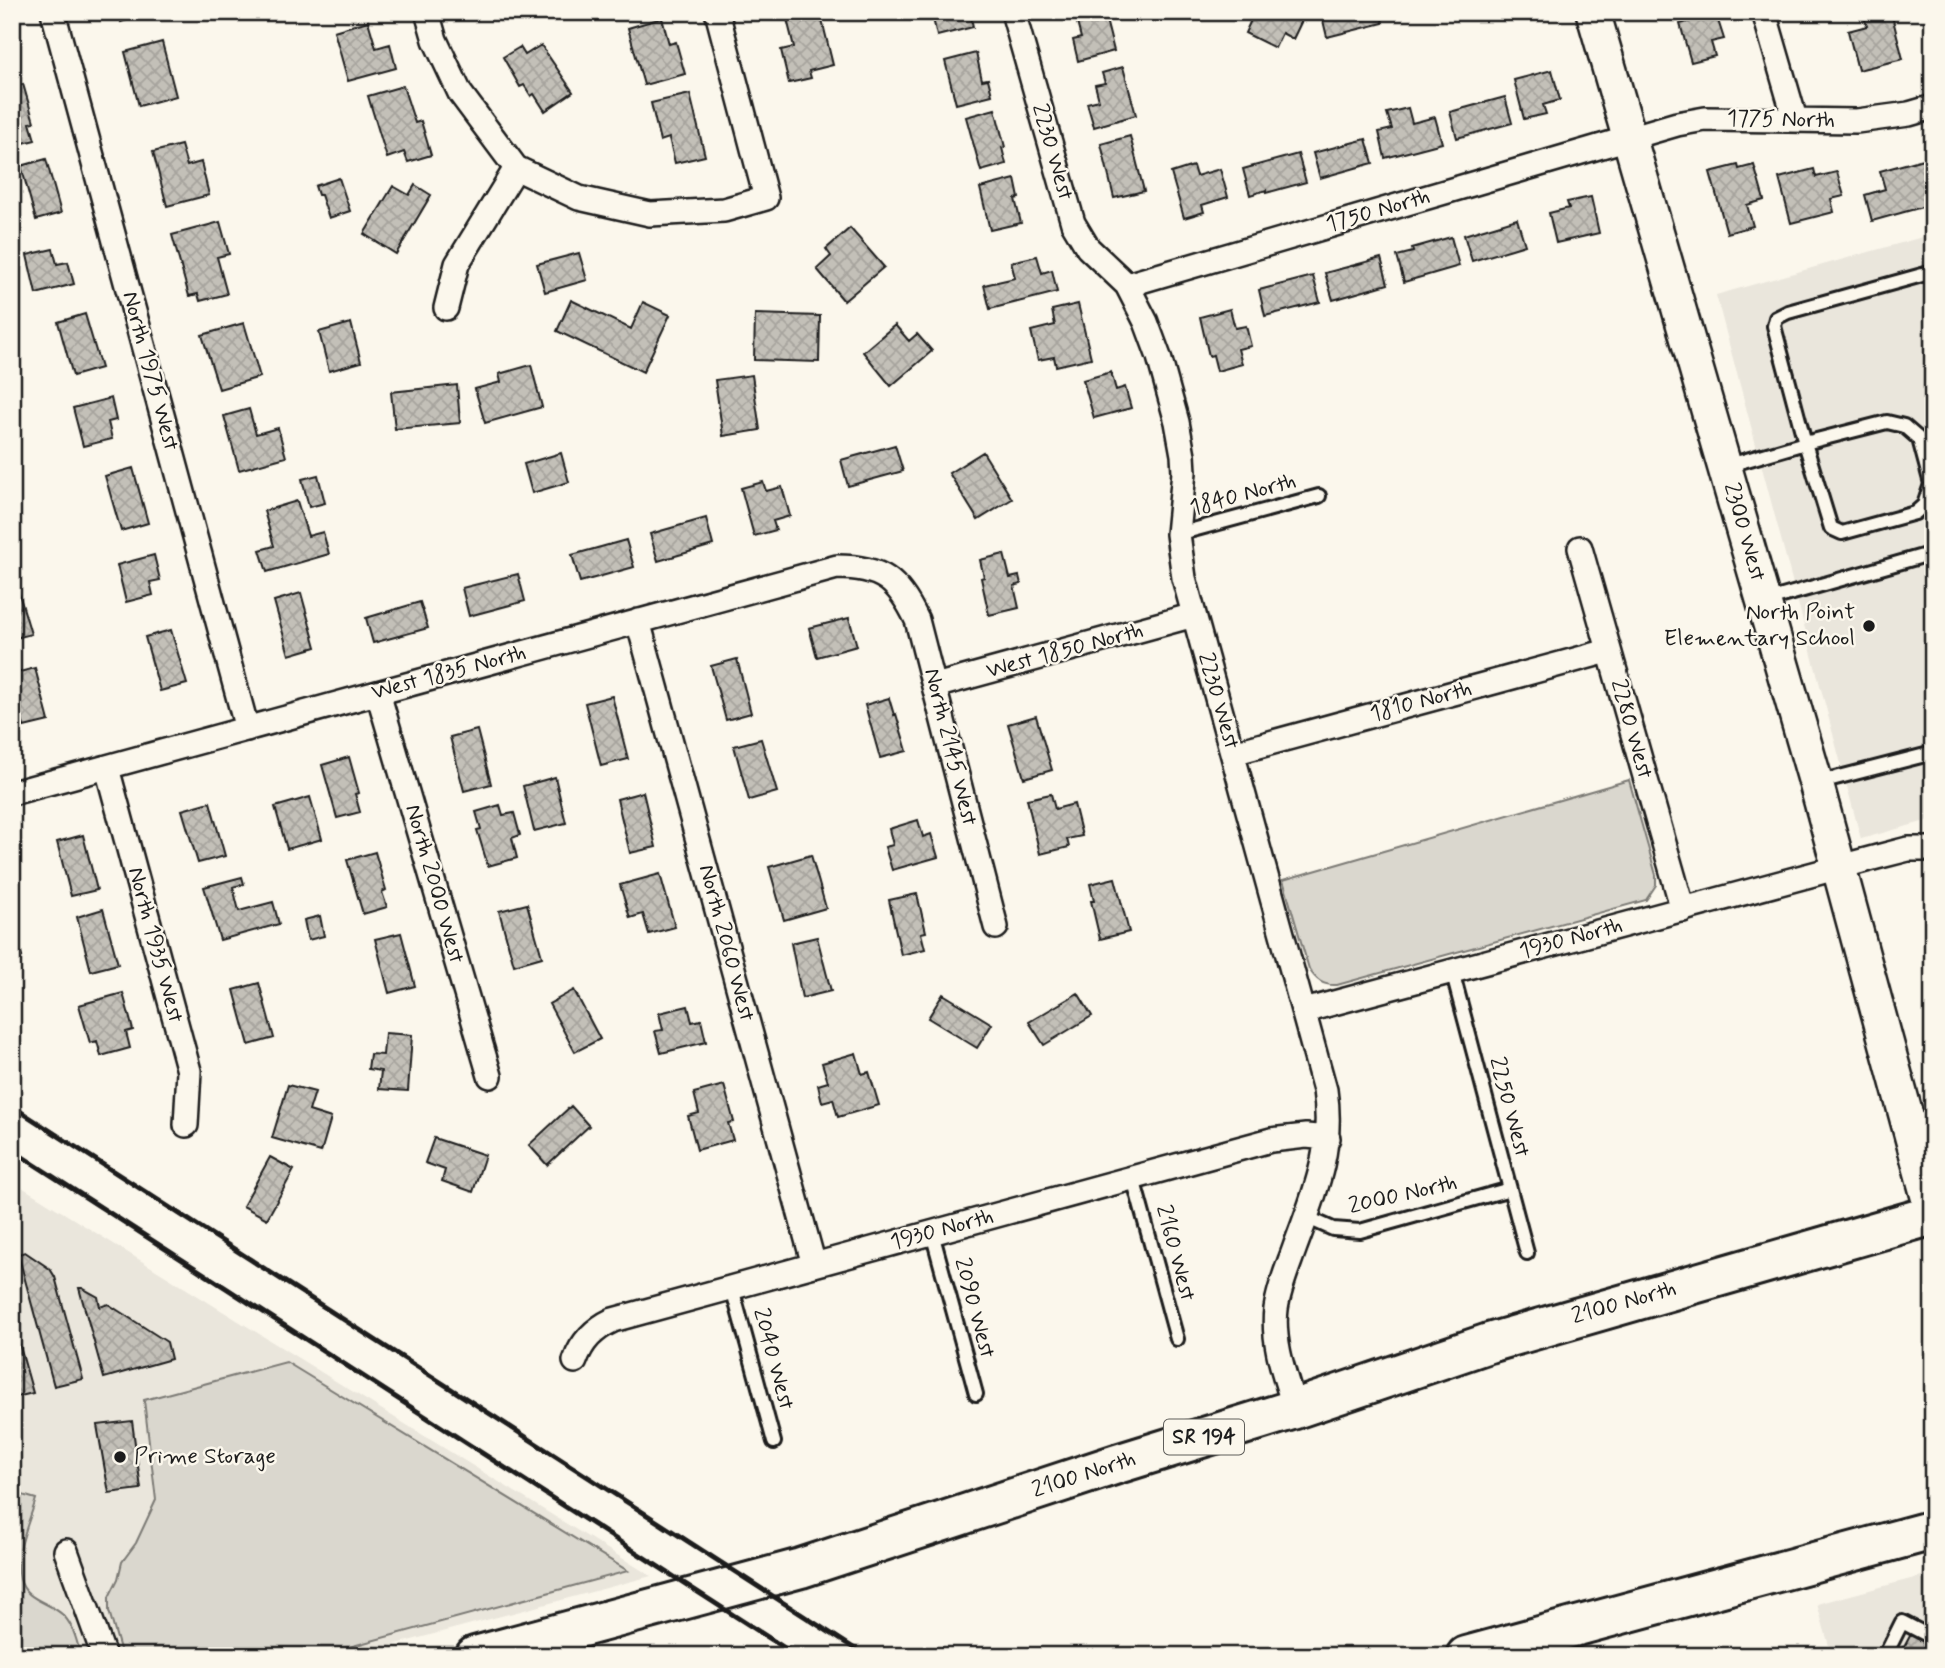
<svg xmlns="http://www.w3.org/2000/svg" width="1945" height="1668" font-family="Mynerve,sans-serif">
<defs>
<pattern id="building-cross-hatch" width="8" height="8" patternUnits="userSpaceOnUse" patternTransform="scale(1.75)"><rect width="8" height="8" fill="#c3c0b8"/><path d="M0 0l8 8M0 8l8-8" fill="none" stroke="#a7a49e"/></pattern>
</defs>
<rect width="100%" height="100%" fill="#fbf7ec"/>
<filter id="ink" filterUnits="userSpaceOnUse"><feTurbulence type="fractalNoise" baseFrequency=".0143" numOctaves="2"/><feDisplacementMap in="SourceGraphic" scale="14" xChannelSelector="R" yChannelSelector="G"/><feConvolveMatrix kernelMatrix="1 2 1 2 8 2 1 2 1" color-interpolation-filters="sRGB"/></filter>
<g filter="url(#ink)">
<!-- built -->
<path fill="#eae6dc" d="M1933 234V819L1861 839 1716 295Z
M12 1181 651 1576 352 1656H12Z
M1933 1573V1656H1832L1817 1604Z"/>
<!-- green -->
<path fill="#dad7ce" stroke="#7b7a75" stroke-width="2" d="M1629 780 1656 875V885L1646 900 1337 985C1323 986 1316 980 1309 969L1283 880Z
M286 1362 628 1571 316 1656H122L109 1611V1597L118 1579 122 1562 136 1543 156 1500 144 1400Z
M12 1492 36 1499C29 1523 14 1553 20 1579 25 1601 51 1602 64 1616 74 1627 77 1642 81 1656H12Z"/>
<!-- building -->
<path fill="url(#building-cross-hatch)" stroke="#1c1c1c" stroke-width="2" d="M119 12H146V14L121 22Z
M815 12H820L833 65 809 71 811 78 789 83 781 50 794 47 787 19Z
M939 12H970L973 27 937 36 932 14Z
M1087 12H1104L1114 51 1078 61 1073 40 1081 38 1075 15Z
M1244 12H1302L1305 14 1293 39 1282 33 1275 48 1245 33 1251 20 1242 16Z
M1321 12H1390L1391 15 1382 18 1383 23 1327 37Z
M1881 12H1891L1903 59 1858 70 1848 31 1867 26 1864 17Z
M1716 14 1724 39 1711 42 1715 56 1691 62 1680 24Z
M662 18 669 44 676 42 685 74 644 85 628 28Z
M368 21 376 48 390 44 396 68 348 81 334 31Z
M162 42 176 96 139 106 125 52Z
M541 45 573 92 545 111 534 94 531 96 524 85 520 87 503 57 520 47 525 55Z
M976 53 982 80 988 79 992 95 956 104 945 61Z
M1123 67 1136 115 1094 127 1087 103 1099 100 1095 85 1105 83 1102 73Z
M1552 70 1560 100 1543 105 1546 114 1524 119 1514 80Z
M23 84 34 122 30 123 35 140 12 146V87Z
M403 86 415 123 421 121 431 155 408 162 404 152 387 158 368 96Z
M690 94 705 156 675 163 669 138 660 141 651 103Z
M1505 97 1512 123 1457 138 1450 112Z
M1408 108 1412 123 1435 117 1442 143 1385 158 1379 132 1392 129 1387 113Z
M995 109 1005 147 1002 148 1006 164 981 171 966 117Z
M1130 136 1144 191 1114 198 1101 144Z
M1366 139 1373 163 1320 178 1313 153Z
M181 145 187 166 201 162 209 195 167 206 153 152Z
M1298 154 1306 182 1266 193V190L1250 195 1243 169Z
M46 159 61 213 36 220 21 166Z
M1923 159 1933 204 1872 221 1865 195 1885 189 1880 171Z
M1738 165 1739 169 1754 165 1764 200 1747 205 1753 226 1727 233 1710 172Z
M1193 166 1196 176 1220 169 1228 197 1202 205 1204 212 1184 218 1171 173Z
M1814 169 1816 177 1837 172 1844 196 1831 199 1834 212 1791 223 1779 178Z
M339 178 350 211 329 218 321 195H318L315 186Z
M1015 179 1019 198 1015 199 1021 223 990 230 980 188Z
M415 185 431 195 396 254 364 234 393 186 409 195Z
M1591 197 1599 233 1556 243 1549 213 1569 208 1567 202Z
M1517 219 1525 245 1472 261 1464 235Z
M220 222 229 254 217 257 227 294 200 301 198 294 189 296 172 235Z
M850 228 884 267 844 301 817 269 831 256 826 249Z
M1451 237 1459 266 1404 282 1397 256 1413 252 1412 248Z
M53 249 57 264 68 262 74 284 36 294 27 255Z
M579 253 587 280 545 292 537 264Z
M1037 256 1042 273 1052 270 1057 292 990 309 984 285 1015 278 1011 262Z
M1381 258 1388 284 1333 300 1325 273Z
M1313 276 1320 302 1265 316 1259 290Z
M571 300 631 329 643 302 670 315 643 372 557 331Z
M1078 304 1091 358 1056 366 1054 357 1038 360 1031 331 1055 325 1052 310Z
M1230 309 1235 328 1246 326 1251 346 1238 349 1242 364 1217 371 1213 355 1209 356 1200 317Z
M85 314 101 368 73 376 58 322Z
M755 314 820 316 819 362 754 360Z
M244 323 260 377 219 389 202 335Z
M351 323 361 362 329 371 319 332Z
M895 325 909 341 917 334 932 351 891 386 863 352Z
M531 365 542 407 485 423 475 389 501 382 499 374Z
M1111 372 1116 390 1125 387 1131 408 1094 418 1083 380Z
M752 375 760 430 723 436 715 380Z
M457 385 460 423 395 429 391 392Z
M111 398 116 420 108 422 112 439 83 446 73 408Z
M249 409 256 434 278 428 286 457 239 470 224 416Z
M895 445 903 471 848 486 841 460Z
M983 452 1012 499 978 520 949 473Z
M561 453 569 482 532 493 524 464Z
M133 468 148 523 121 531 105 476Z
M318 475 325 503 309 507 302 479Z
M763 482 766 491 782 487 790 516 773 521 776 530 754 536 741 488Z
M297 501 308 536 323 532 329 554 267 572 260 550 274 546 264 511Z
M706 518 713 545 658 561 650 534Z
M626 540 634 567 580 582 572 555Z
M1004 554 1010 578 1019 576 1021 584 1014 586 1019 608 989 615 981 578 984 577 980 560Z
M154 555 160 580 150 582 153 595 126 602 117 565Z
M518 574 525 601 469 616 462 588Z
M15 580 31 634 12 639V581Z
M301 593 316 647 289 655 274 601Z
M420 602 428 628 373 643 366 618Z
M849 618 857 646 817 657 809 628Z
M171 630 187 684 160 691 145 637Z
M737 659 751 713 726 720 711 666Z
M35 668 49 721 24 727 12 683V674Z
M612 696 628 759 601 766 585 703Z
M889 698 894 715 896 714 907 751 880 758 865 705Z
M1036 716 1052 770 1024 778 1008 724Z
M477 730 491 784 464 791 450 737Z
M761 739 777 792 749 800 734 746Z
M349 757 359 793 355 794 360 812 337 818 322 765Z
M555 777 566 823 534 831 523 786Z
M643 792 656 847 630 853 617 799Z
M1051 794 1055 809 1074 804 1082 836 1067 839 1069 847 1040 854 1027 799Z
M310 797 322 839 287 849 275 807Z
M210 802 225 856 198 863 182 810Z
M500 805 503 815 514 813 520 835 512 838 517 858 488 866 477 830 481 829 476 812Z
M918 820 923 837 931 834 938 857 892 870 885 847 893 845 889 829Z
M83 835 97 890 71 896 57 842Z
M375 852 386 890 382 892 387 907 363 914 347 860Z
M811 855 826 908 784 920 769 867Z
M660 874 675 927 649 934 643 914 630 918 620 885Z
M242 877 244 884 233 887 239 911 273 902 279 924 220 940 204 887Z
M1115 878 1129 932 1100 939 1091 901H1094L1090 884Z
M917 894 926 932 921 933 925 949 901 955 889 900Z
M527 904 542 957 514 965 499 911Z
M103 909 118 964 91 971 77 917Z
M320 916 324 936 308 940 304 920Z
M12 926 22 957 12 959Z
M401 933 415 986 389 993 375 939Z
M817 937 831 991 802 998 791 943Z
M259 983 274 1038 249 1045 234 990Z
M574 990 600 1039 575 1052 549 1004Z
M123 993 133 1030 126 1032 130 1048 101 1056 97 1041 90 1043 79 1005Z
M1078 993 1092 1016 1044 1045 1029 1022Z
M943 994 992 1024 977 1048 928 1018Z
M688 1006 692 1022 701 1020 706 1042 661 1053 655 1031 663 1030 659 1013Z
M385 1033 412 1035 408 1091 379 1089 381 1071 368 1069 370 1054 383 1055Z
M856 1053 862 1074 869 1072 879 1105 838 1117 833 1099 822 1102 818 1085 828 1082 822 1063Z
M288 1085 315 1092 309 1111 331 1118 321 1152 272 1138Z
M724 1085 734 1122 728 1123 733 1140 697 1150 688 1116 699 1113 694 1093Z
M571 1106 589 1126 547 1165 529 1145Z
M434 1138 485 1155 473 1192 442 1181 445 1170 425 1163Z
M270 1157 294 1170 267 1219 243 1206Z
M25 1252 50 1269 55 1277 83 1379 54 1386 18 1254Z
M79 1288H82L98 1297 100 1307 108 1304 167 1342 171 1359 104 1378Z
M12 1318 33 1393 12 1398Z
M132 1421 141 1489 109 1493 97 1425Z
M1911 1634 1933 1646V1656H1910L1902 1651Z"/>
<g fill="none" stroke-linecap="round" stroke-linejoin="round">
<defs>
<path id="service" d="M1887 422 1904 426 1919 439 1931 484 1924 505 1915 513 1842 533 1831 528 1805 443Z
M1726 466 1805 443 1774 326 1776 318 1788 312 1933 272
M1178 534 1319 496
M1765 601 1933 553
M1816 783 1933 753
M1452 971 1527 1253
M1133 1178 1177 1339
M1306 1217 1333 1229 1360 1231 1510 1189
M932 1233 976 1394
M732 1288 774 1442
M1885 1656 1902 1622 1933 1638"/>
<path id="minor" d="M53 12 247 729
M427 12 435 40 460 93 516 168 579 198 650 214 724 210 766 198 717 12
M1013 12 1073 223 1088 248 1127 285 1146 322 1159 357 1177 422 1183 455 1184 472 1178 534 1184 578 1325 1090C1334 1148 1315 1193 1295 1247 1288 1267 1279 1287 1276 1309 1272 1343 1285 1376 1295 1409
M1764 12 1795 119
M1127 285 1677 124 1705 119 1857 121 1909 114 1933 107
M446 308 457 264 516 168
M1580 548 1683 910
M638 621 814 1265
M935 686 1194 615
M378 693 490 1076
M1233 753 1608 651
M107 768 189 1071 186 1125
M12 793 837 567C882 567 898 580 917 620L996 927
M1304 1011 1877 857 1908 849H1933
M575 1361C582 1341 594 1329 613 1320L1271 1140 1306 1136 1328 1138
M66 1551 104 1656"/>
<path id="secondary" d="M1593 12 1816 783 1933 1215"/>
<path id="trunk" d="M475 1656 801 1568 1117 1464 1295 1409 1489 1343 1933 1215
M1466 1656 1933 1530"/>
</defs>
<!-- service casing -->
<use href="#service" stroke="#1c1c1c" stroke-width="18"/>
<!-- minor casing -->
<use href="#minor" stroke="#1c1c1c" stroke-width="28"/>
<!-- secondary casing -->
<use href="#secondary" stroke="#1c1c1c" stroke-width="38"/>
<!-- trunk casing -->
<use href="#trunk" stroke="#1c1c1c" stroke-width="44"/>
<!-- service -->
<use href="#service" stroke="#fbf7ec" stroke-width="12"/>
<!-- minor -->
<use href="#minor" stroke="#fbf7ec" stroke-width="23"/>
<!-- secondary -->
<use href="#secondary" stroke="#fbf7ec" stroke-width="33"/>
<!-- trunk -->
<use href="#trunk" stroke="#fbf7ec" stroke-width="38"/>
<!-- rail -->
<path stroke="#1c1c1c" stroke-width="5" d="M12 1106 866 1656
M12 1150 797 1656"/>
</g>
</g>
<!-- markers -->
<g fill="#1c1c1c" stroke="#fbf7ec" stroke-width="2.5">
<circle cx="1869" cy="626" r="7"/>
<circle cx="120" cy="1457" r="7"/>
</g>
<g text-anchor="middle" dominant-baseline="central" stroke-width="5" stroke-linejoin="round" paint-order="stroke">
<!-- shield labels -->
<rect fill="#fbf7ec" stroke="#5f5e5a" stroke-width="2" x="1164" y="1419.5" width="80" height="35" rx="5"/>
<g font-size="21" font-weight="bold" fill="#1c1c1c">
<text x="1204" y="1437">SR 194</text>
</g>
<!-- street labels -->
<g font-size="23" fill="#1c1c1c" stroke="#fbf7ec">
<text transform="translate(1781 120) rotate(1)">1775 North</text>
<text transform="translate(1052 152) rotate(74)">2230 West</text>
<text transform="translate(1378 211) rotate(-16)">1750 North</text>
<text transform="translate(150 371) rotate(75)">North 1975 West</text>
<text transform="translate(1243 495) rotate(-15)">1840 North</text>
<text transform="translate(1744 532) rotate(74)">2300 West</text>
<text transform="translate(1065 651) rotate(-15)">West 1850 North</text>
<text transform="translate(449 673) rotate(-15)">West 1835 North</text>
<text transform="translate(1218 701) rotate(74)">2230 West</text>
<text transform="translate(1421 702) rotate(-15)">1810 North</text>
<text transform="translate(1631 729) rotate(74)">2280 West</text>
<text transform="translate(950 747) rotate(76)">North 2145 West</text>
<text transform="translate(434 884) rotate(74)">North 2000 West</text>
<text transform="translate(1571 939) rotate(-15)">1930 North</text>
<text transform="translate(726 943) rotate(75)">North 2060 West</text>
<text transform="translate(155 945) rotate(75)">North 1935 West</text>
<text transform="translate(1509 1107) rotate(75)">2250 West</text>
<text transform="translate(1403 1195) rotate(-13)">2000 North</text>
<text transform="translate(942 1230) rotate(-15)">1930 North</text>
<text transform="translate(1175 1253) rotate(75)">2160 West</text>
<text transform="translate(1624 1303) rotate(-16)">2100 North</text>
<text transform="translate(974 1308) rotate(75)">2090 West</text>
<text transform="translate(773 1359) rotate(75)">2040 West</text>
<text transform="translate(1084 1475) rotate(-18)">2100 North</text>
</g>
<!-- poi labels -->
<g font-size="23" fill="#1c1c1c" stroke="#fbf7ec" text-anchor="end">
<text x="1855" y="613">North Point<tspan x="1855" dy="26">Elementary School</tspan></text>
<text x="134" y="1457" text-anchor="start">Prime Storage</text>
</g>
</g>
<!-- margin -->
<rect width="1945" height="1668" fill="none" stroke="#fbf7ec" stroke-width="42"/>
<rect x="21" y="21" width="1903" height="1626" fill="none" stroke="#1c1c1c" stroke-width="2.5" filter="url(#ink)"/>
</svg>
